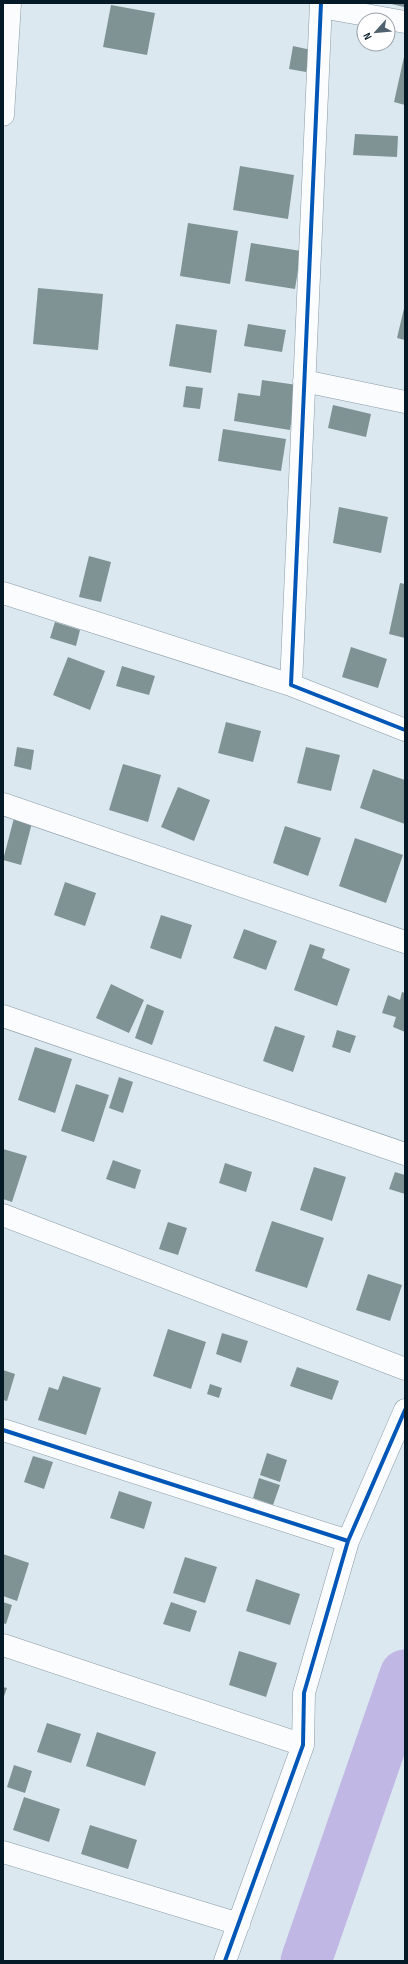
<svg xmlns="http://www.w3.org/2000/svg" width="408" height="1964" font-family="'Sofia Sans Condensed',sans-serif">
<rect width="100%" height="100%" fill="#dbe8f0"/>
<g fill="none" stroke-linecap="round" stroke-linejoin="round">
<!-- river -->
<path stroke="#c0b7e4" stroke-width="51" d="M306 1961 405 1675"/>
</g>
<!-- building -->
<path fill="#7f9394" d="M387 3H405L404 7Z
M111 5 155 13 147 55 103 47Z
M293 46 311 50 306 72 289 69Z
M404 57H405V105L394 102Z
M355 134 398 136 397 157 353 155Z
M240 166 294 175 288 219 233 210Z
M188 223 238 231 230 284 180 276Z
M251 243 301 251 295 289 245 281Z
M38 288 103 294 98 350 33 344Z
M405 304V340L397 338Z
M176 324 217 330 211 373 169 366Z
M248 324 286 330 282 352 244 346Z
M262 380 297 385 290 430 234 421 238 393 260 396Z
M186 386 203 388 200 409 183 407Z
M333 405 371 414 366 437 328 428Z
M223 429 286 439 281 471 218 461Z
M339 507 388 517 381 553 333 543Z
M89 556 111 562 101 602 79 597Z
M400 583 405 584V638L389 634Z
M55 622 80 630 76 646 50 638Z
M351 647 387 659 378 688 342 677Z
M68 657 105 671 90 710 53 695Z
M122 666 155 676 149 695 116 686Z
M226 722 261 731 253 762 218 753Z
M17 747 34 750 31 770 14 766Z
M306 747 340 755 331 791 297 783Z
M123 764 161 775 148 822 109 810Z
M373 769 405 780V824L360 808Z
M178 787 210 800 194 841 161 827Z
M14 818 32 823 21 865 3 860Z
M285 826 321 838 308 876 273 863Z
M355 838 403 855 386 903 339 886Z
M65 882 96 893 85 926 54 915Z
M161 915 192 925 181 959 150 948Z
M244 929 277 941 266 970 233 958Z
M310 944 325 949 322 958 350 969 337 1006 294 990Z
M111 984 144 1000 129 1033 96 1018Z
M402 992 405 993V1032L393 1027 396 1017 382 1013 388 995 400 1000Z
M147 1004 164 1011 152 1045 135 1038Z
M275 1026 305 1036 293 1072 263 1061Z
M337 1030 356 1036 350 1053 332 1047Z
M35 1047 72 1059 55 1113 18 1100Z
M119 1077 133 1082 123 1113 109 1108Z
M76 1084 109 1095 94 1142 61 1131Z
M3 1149 27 1156 12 1202 3 1199Z
M113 1160 141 1170 135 1189 106 1179Z
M225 1163 252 1172 246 1192 219 1183Z
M314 1167 346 1177 332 1221 300 1210Z
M395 1172 405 1175V1194L389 1189Z
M272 1221 324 1238 307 1288 255 1271Z
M168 1222 187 1228 178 1255 159 1249Z
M368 1274 402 1285 390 1321 356 1310Z
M168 1329 206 1342 191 1389 153 1376Z
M222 1333 248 1341 241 1363 216 1354Z
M297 1367 339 1381 332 1400 290 1386Z
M3 1370 15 1374 7 1401 3 1400Z
M63 1376 101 1388 86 1435 38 1420 49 1387 58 1390Z
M210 1384 222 1388 219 1398 207 1394Z
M267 1453 287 1460 280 1482 260 1475Z
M33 1456 53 1462 44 1489 24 1482Z
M259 1478 280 1485 273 1505 253 1498Z
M119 1491 152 1502 144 1529 110 1518Z
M3 1554 29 1563 17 1601 3 1596Z
M185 1557 217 1567 205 1603 173 1593Z
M256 1579 300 1594 290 1625 246 1611Z
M3 1602 12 1605 6 1624 3 1623Z
M171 1602 197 1611 190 1632 163 1624Z
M239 1651 277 1663 266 1697 229 1685Z
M3 1687 7 1688 3 1699Z
M47 1723 81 1734 71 1763 37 1752Z
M97 1732 156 1752 145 1786 86 1766Z
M14 1765 32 1771 25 1793 7 1787Z
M24 1797 60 1809 49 1842 13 1830Z
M90 1825 137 1840 128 1869 81 1854Z"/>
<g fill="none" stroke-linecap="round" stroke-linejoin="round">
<defs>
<path id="street" d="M321 3 291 685 405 730
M321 7 405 22
M3 115 10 3
M304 381 405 402
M3 593 291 685
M3 804 405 942
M3 1016 405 1154
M3 1215 405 1369
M3 1430 348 1541 405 1410
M3 1645 303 1745
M3 1852 239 1924
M225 1961 303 1745 304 1693 348 1541"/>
</defs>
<!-- street casing -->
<use href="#street" stroke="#8b9ba5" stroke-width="23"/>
<!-- street -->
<use href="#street" stroke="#fafcfd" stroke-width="22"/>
<defs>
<path id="cycleway" d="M321 3 291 685 405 730
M3 1430 348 1541 405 1410
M225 1961 303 1745 304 1693 348 1541"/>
</defs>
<!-- cycleway casing -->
<use href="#cycleway" stroke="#fff" stroke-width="6"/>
<!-- cycleway -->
<use href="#cycleway" stroke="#0057b8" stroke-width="4"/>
</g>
<!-- border -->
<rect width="408" height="1964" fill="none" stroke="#041a27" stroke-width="8"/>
<!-- north arrow -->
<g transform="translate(376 32) rotate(243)"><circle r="19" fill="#ffffff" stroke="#9ba3a9"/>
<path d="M0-3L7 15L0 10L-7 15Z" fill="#4f626d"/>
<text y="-6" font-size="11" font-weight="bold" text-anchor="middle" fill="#041a27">N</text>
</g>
</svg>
